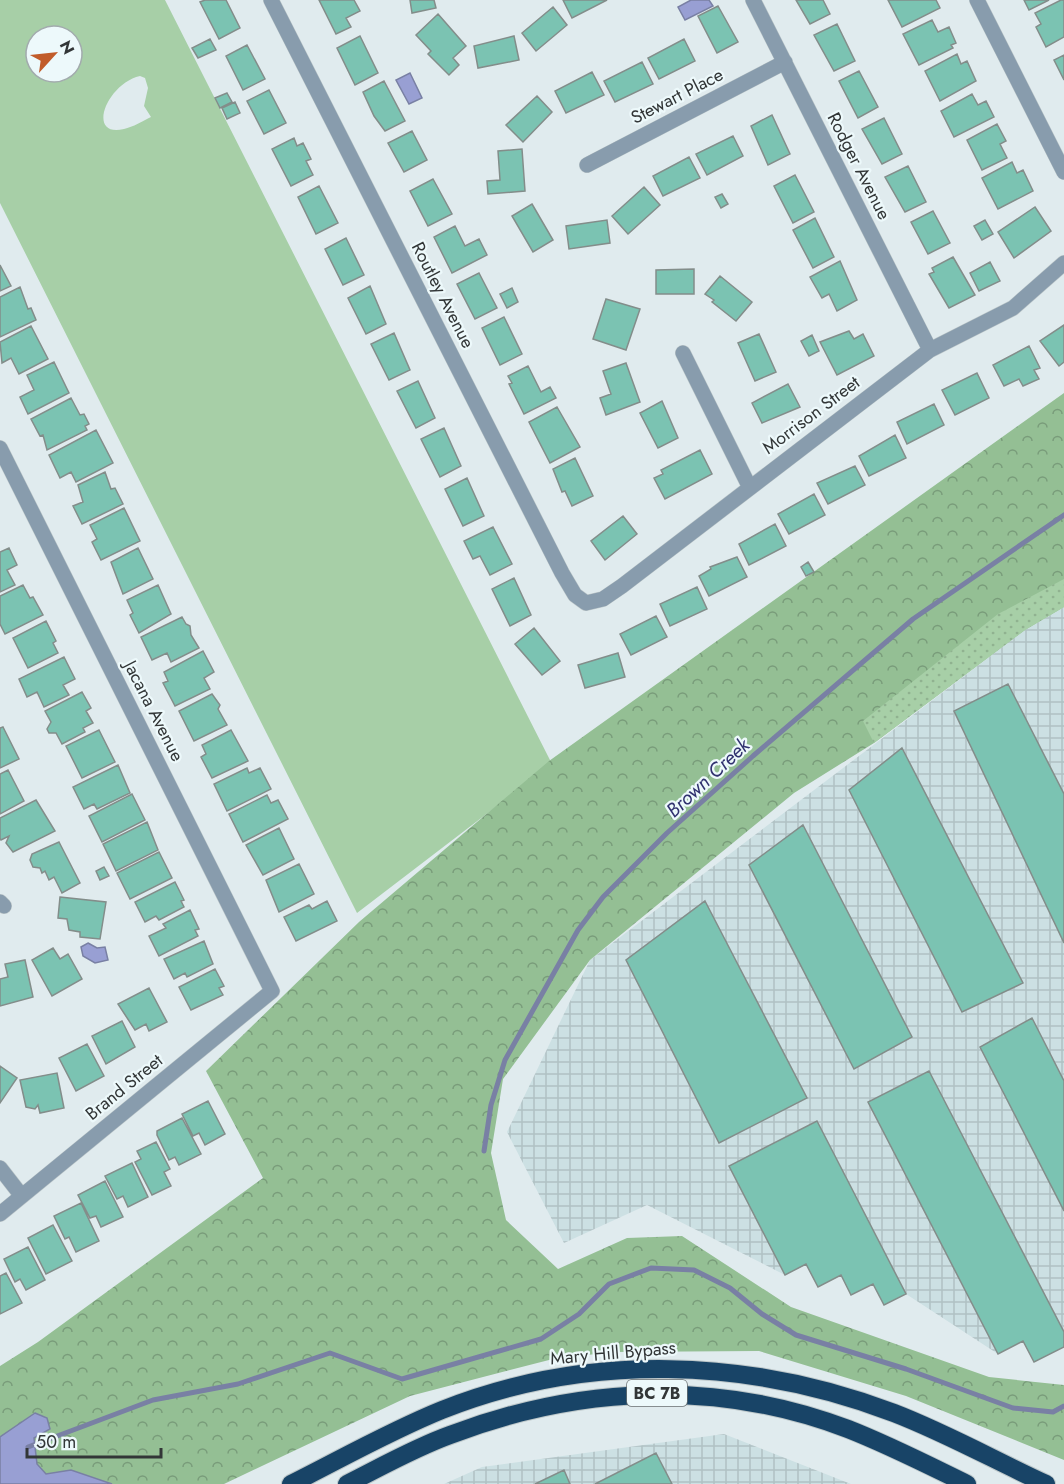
<svg xmlns="http://www.w3.org/2000/svg" width="1064" height="1484" font-family="Jost,sans-serif">
<defs>
<pattern id="industrial-grid" width="8" height="8" patternUnits="userSpaceOnUse" patternTransform="scale(1.5)"><rect width="8" height="8" fill="#cce0e3"/><path d="M0 4h8M4 0v8" fill="none" stroke="#b0c1c3"/></pattern>
<pattern id="forest-crowns" width="20" height="18" patternUnits="userSpaceOnUse" patternTransform="scale(1.5)"><rect width="20" height="18" fill="#94bf94"/><path d="M2 6a3 3 0 1 1 6 0M12 15a3 3 0 1 1 6 0" fill="none" stroke="#799c7a"/></pattern>
<pattern id="park-dots" width="8" height="8" patternUnits="userSpaceOnUse" patternTransform="scale(1.5)"><rect width="8" height="8" fill="#a7cfa7"/><path d="M2 2h.1M6 6h.1" fill="none" stroke="#90b290" stroke-width="1.8" stroke-linecap="round"/></pattern>
</defs>
<rect width="100%" height="100%" fill="#e0ebee"/>
<!-- industrial -->
<path fill="url(#industrial-grid)" d="M1064 607V1347L1034 1362 1023 1341 998 1354 906 1294 884 1305 873 1284 851 1295 841 1275 818 1287 806 1265 785 1275 647 1205 564 1243 507 1132 590 960 1025 630Z
M724 1434 851 1484H444L482 1467Z"/>
<!-- grass -->
<path fill="#a7cfa7" fill-rule="evenodd" d="M0 0H165L552 764 357 913 0 203ZM36 36H72V72H36ZM140 76 145 78 148 88 144 106 151 117C143 121 133 127 124 129 86 138 106 84 140 76Z"/>
<!-- forest -->
<path fill="url(#forest-crowns)" d="M1064 393V607L1025 630 874 743 794 793 590 960 503 1079 491 1153 506 1220 558 1269 627 1238 682 1236 791 1307 989 1377 1064 1385V1460L906 1396 759 1351 611 1352 549 1360 410 1396 224 1484H0V1366L38 1342 263 1178 206 1071 359 922 549 761Z"/>
<!-- park -->
<path fill="url(#park-dots)" d="M1064 579V607L1025 630 874 743 863 721 998 614Z"/>
<!-- water -->
<path fill="#989fd3" stroke="#7980a4" stroke-width="1.5" d="M691 0H709L713 6 685 20 678 7Z
M410 73 422 98 409 104 396 80Z
M88 943 97 948 105 947 108 960 95 963 83 956 81 947Z
M35 1413 47 1418 50 1429 34 1438 37 1464 46 1474 71 1470 112 1484H0V1437Z"/>
<g fill="none" stroke-linecap="round" stroke-linejoin="round">
<!-- stream -->
<path stroke="#7980a4" stroke-width="5" d="M484 1151 491 1105 505 1060 578 930 603 897 667 833 753 756 913 619 1064 515
M28 1447 153 1400 238 1384 330 1353 402 1379 541 1339 579 1314 609 1284 651 1268 694 1270 730 1288 762 1314 796 1335 906 1369 1013 1408 1053 1412 1064 1406"/>
</g>
<!-- building -->
<path fill="#7bc3b2" stroke="#838d8a" stroke-width="1.5" d="M205 0H226L240 28 219 39 200 2Z
M319 0H354L360 11 346 18 351 27 336 34Z
M410 0H434L436 8 412 13Z
M563 0H607L572 18Z
M796 0H823L830 14 810 24Z
M888 0H936L940 8 902 27Z
M1024 0H1049L1029 10Z
M1061 0H1064V37L1046 47 1036 27 1041 24 1035 13Z
M718 6 738 42 717 53 698 16Z
M553 7 567 25 536 51 522 33Z
M438 14 466 46 453 58 459 65 449 75 428 54 431 51 416 35Z
M932 20 938 32 949 27 956 43 951 45 953 48 919 65 903 34Z
M837 24 855 61 834 71 814 35Z
M360 36 378 73 355 85 337 48Z
M514 36 519 60 478 68 474 46Z
M210 39 216 50 198 58 192 48Z
M684 39 695 61 659 79 648 58Z
M247 45 265 79 243 90 226 56Z
M957 54 961 64 967 61 976 81 940 101 925 71Z
M1064 55V80L1054 60Z
M642 62 653 84 615 102 604 81Z
M859 71 878 107 858 118 839 81Z
M592 72 604 95 566 113 555 91Z
M384 81 405 121 385 131 374 116 363 92Z
M269 90 286 123 264 134 247 101Z
M227 93 232 102 220 108 215 98Z
M972 94 978 105 986 101 994 117 954 137 941 111Z
M537 96 552 112 523 142 506 125Z
M235 102 240 113 227 119 222 108Z
M772 115 790 154 768 165 751 126Z
M884 118 902 154 882 164 862 129Z
M997 124 1006 141 1000 144 1007 158 982 170 967 140Z
M412 131 427 160 404 172 388 143Z
M733 136 743 156 707 175 696 154Z
M294 138 297 146 303 143 311 159 306 161 313 175 291 186 272 149Z
M522 149 525 191 488 194 487 181 500 180 498 151Z
M689 157 700 178 663 196 653 176Z
M1012 162 1017 173 1023 170 1033 191 998 209 982 178Z
M908 166 926 202 905 212 885 177Z
M795 175 814 212 793 223 774 186Z
M433 179 452 214 428 226 410 191Z
M319 186 338 223 316 234 298 197Z
M644 187 660 205 628 234 612 216Z
M722 194 728 204 721 208 715 197Z
M532 204 553 240 533 252 512 216Z
M1035 207 1051 231 1014 258 998 232Z
M933 211 950 243 928 254 911 222Z
M815 218 834 257 813 268 793 230Z
M607 220 610 243 569 249 566 226Z
M985 220 993 234 982 240 974 226Z
M455 226 465 246 479 239 487 255 452 273 434 237Z
M346 238 364 275 343 285 325 249Z
M953 257 975 295 949 308 929 274 934 272 932 268Z
M840 261 857 300 837 311 829 294 822 298 810 277Z
M990 262 1000 281 979 291 970 273Z
M0 265 11 286 0 291Z
M694 269V294H656V270Z
M479 273 497 308 475 319 457 284Z
M720 276 752 302 736 321 712 302 714 300 705 294Z
M370 286 386 324 366 334 348 298Z
M20 287 28 309 31 308 36 320 0 337V297Z
M512 288 518 302 507 308 500 294Z
M606 299 640 309 626 350 593 339Z
M504 317 522 354 500 365 482 328Z
M1064 325V362L1059 366 1040 341Z
M31 326 48 359 19 374 11 358 2 363 0 342Z
M849 331 854 339 863 334 874 356 837 375 820 342Z
M394 333 410 370 389 380 371 344Z
M759 334 776 372 755 381 738 343Z
M812 335 819 351 809 356 801 341Z
M1029 346 1040 368 1034 370 1039 379 1023 386 1019 379 1004 386 993 365Z
M54 362 69 393 28 414 20 397 34 390 27 375Z
M626 363 640 402 606 415 600 398 611 394 603 371Z
M528 366 541 392 550 387 556 398 524 414 509 384 512 383 508 376Z
M977 373 989 398 955 415 942 390Z
M418 381 435 418 416 428 397 391Z
M788 384 800 407 762 423 752 403Z
M71 398 80 415 84 414 89 424 85 426 87 430 47 450 43 435 40 436 31 419Z
M662 401 678 438 658 448 640 413Z
M934 404 944 425 907 444 897 422Z
M557 407 580 447 550 463 529 422Z
M444 428 461 466 440 477 421 439Z
M96 430 113 463 76 482 71 472 60 478 49 455Z
M895 435 906 458 869 476 859 456Z
M700 450 712 474 665 499 654 478 663 474 661 470Z
M575 458 593 496 572 506 565 491 562 492 553 469Z
M855 466 865 485 828 504 817 483Z
M105 472 111 489 115 488 123 504 82 524 73 506 83 502 78 485Z
M467 478 484 516 463 526 445 489Z
M814 494 825 515 789 534 778 514Z
M124 508 140 541 101 560 92 542 97 539 90 525Z
M623 516 637 534 605 560 591 541Z
M775 524 786 546 749 565 739 544Z
M493 527 512 564 490 575 480 556 473 559 464 541Z
M9 548 17 565 7 570 15 585 0 592V552Z
M138 548 153 579 123 594 111 562Z
M737 557 747 577 709 596 699 576 711 569 710 567Z
M808 562 814 572 806 576 801 567Z
M514 578 531 615 510 626 492 589Z
M23 585 30 598 33 597 43 615 5 634 0 624V596Z
M158 585 171 614 139 633 130 615 133 613 127 600Z
M697 587 707 609 670 626 660 604Z
M656 616 667 637 631 655 620 634Z
M182 617 186 624 190 626 191 635 199 648 171 662 167 653 152 660 141 637Z
M46 621 56 641 53 643 58 653 28 668 13 638Z
M534 628 560 661 542 675 515 644Z
M203 651 214 672 204 678 210 689 175 706 163 683 168 681 164 672Z
M618 653 625 677 585 688 578 665Z
M64 657 75 679 63 685 69 695 44 707 37 692 27 697 19 679Z
M1008 684 1064 794V943L954 711Z
M82 692 91 708 86 711 93 723 83 728 85 732 62 744 56 733H49L47 729 51 722 45 711Z
M212 694 220 705 218 709 227 725 194 741 179 711Z
M3 727 19 759 0 768V728Z
M99 730 115 762 82 778 66 746Z
M231 730 248 761 212 778 201 757 206 754 202 745Z
M902 748 1023 983 962 1012 849 790Z
M118 765 130 793 97 809 94 804 84 809 73 787Z
M247 768 249 773 260 768 271 789 227 811 214 784Z
M8 770 24 801 0 814V774Z
M132 794 145 820 102 842 89 816Z
M267 795 271 803 278 800 288 819 243 842 229 814Z
M36 800 55 831 13 852 6 843 9 836 1 840 0 838V818Z
M147 822 158 850 116 871 103 844Z
M803 825 912 1037 854 1069 749 865Z
M279 828 294 859 263 875 246 845Z
M59 842 80 883 62 893 54 877 49 880 45 871 42 873 40 868 33 867 30 860 32 854Z
M159 852 172 878 130 899 117 873Z
M299 864 314 894 279 912 266 880Z
M104 867 109 876 100 880 96 871Z
M175 882 184 900 181 901 184 907 159 920 156 916 145 922 135 902Z
M60 897 106 902 100 939 80 937V932L69 930 67 919 58 918Z
M327 901 337 921 296 941 284 917 309 905 312 909Z
M705 901 807 1098 719 1143 626 960Z
M190 910 199 929 195 930 198 936 159 956 149 936 166 928 163 924Z
M204 941 213 964 187 977 185 973 174 979 164 959Z
M53 948 60 959 68 954 82 979 52 996 32 960Z
M25 960 33 997 0 1006V979L8 977 5 964Z
M215 969 224 986 219 988 223 995 191 1010 179 987Z
M149 988 167 1022 149 1031 146 1024 135 1030 118 1004Z
M1032 1018 1064 1081V1211L980 1047Z
M122 1021 135 1047 106 1064 92 1036Z
M87 1044 104 1076 76 1091 59 1058Z
M0 1066 17 1078 0 1103Z
M929 1071 1064 1332V1347L1034 1362 1023 1341 998 1354 868 1102Z
M57 1073 64 1108 40 1113 38 1105 35 1109 26 1107 20 1080Z
M208 1101 225 1134 205 1145 199 1133 193 1136 182 1114Z
M182 1118 201 1154 179 1165 175 1157 169 1160 157 1135V1131Z
M817 1121 906 1294 884 1305 873 1284 851 1295 841 1275 818 1287 806 1264 785 1275 729 1166Z
M156 1142 170 1169 164 1172 171 1186 152 1195 135 1162 141 1159 137 1151Z
M132 1163 148 1197 128 1207 123 1196 117 1199 105 1176Z
M105 1181 123 1217 101 1227 96 1216 90 1218 78 1195Z
M81 1203 99 1241 76 1252 69 1237 65 1239 54 1216Z
M53 1225 72 1261 46 1274 28 1238Z
M28 1247 45 1280 26 1290 20 1279 15 1282 4 1259Z
M6 1273 22 1303 0 1314V1276Z
M656 1453 672 1484H595Z
M564 1470 570 1484H535Z"/>
<g fill="none" stroke-linecap="round" stroke-linejoin="round">
<defs>
<path id="minor" d="M271 0 562 573 575 595 586 603 603 599 622 586 930 350 1013 308 1064 263
M753 0 930 350
M977 0 1064 172
M587 165 785 62
M683 353 749 486
M0 448 272 991 0 1214
M0 902 4 906
M0 1168 21 1195"/>
<path id="highway" d="M291 1484C341 1459 390 1431 442 1410 588 1352 749 1358 894 1413 946 1433 996 1461 1046 1484
M347 1484C381 1467 414 1448 450 1435 579 1386 717 1379 848 1429 889 1445 928 1465 967 1484"/>
</defs>
<!-- minor casing -->
<use href="#minor" stroke="#bdc7c9" stroke-width="16"/>
<!-- highway casing -->
<use href="#highway" stroke="#bdc7c9" stroke-width="20"/>
<!-- minor -->
<use href="#minor" stroke="#889cad" stroke-width="15"/>
<!-- highway -->
<use href="#highway" stroke="#184467" stroke-width="18"/>
</g>
<g text-anchor="middle" dominant-baseline="central" stroke-width="4.5" stroke-linejoin="round" paint-order="stroke">
<!-- shield labels -->
<rect fill="#edf9fb" stroke="#6a7072" stroke-width="1.5" x="627" y="1380" width="60" height="26" rx="4.5"/>
<g font-size="16" font-weight="bold" fill="#323637">
<text x="657" y="1393">BC 7B</text>
</g>
<!-- street labels -->
<g font-size="18" fill="#323637" stroke="#edf9fb">
<text transform="translate(677 96) rotate(-27)">Stewart Place</text>
<text transform="translate(859 166) rotate(63)">Rodger Avenue</text>
<text transform="translate(443 295) rotate(63)">Routley Avenue</text>
<text transform="translate(811 415) rotate(-37)">Morrison Street</text>
<text transform="translate(154 711) rotate(63)">Jacana Avenue</text>
<text transform="translate(124 1087) rotate(-39)">Brand Street</text>
<text transform="translate(613 1353) rotate(-5)">Mary Hill Bypass</text>
</g>
<!-- water labels -->
<g font-size="20" font-style="italic" fill="#30316f" stroke="#edf9fb">
<text transform="translate(708 778) rotate(-43)">Brown Creek</text>
</g>
</g>
<!-- north arrow -->
<g transform="translate(54 54) rotate(63)"><circle r="28" fill="#edf9fb" stroke="#a2abad" stroke-width="1.5"/>
<path d="M0-4.5L10 22L0 15L-10 22Z" fill="#c15c2a"/>
<text y="-9" font-size="16" font-weight="bold" text-anchor="middle" fill="#323637">N</text>
</g>
<!-- scale -->
<path d="M27 1448v9h134v-9" fill="none" stroke="#323637" stroke-width="3"/>
<text x="36" y="1448" font-size="18" fill="#323637" stroke="#edf9fb" stroke-width="4.5" paint-order="stroke">50 m</text>
</svg>
